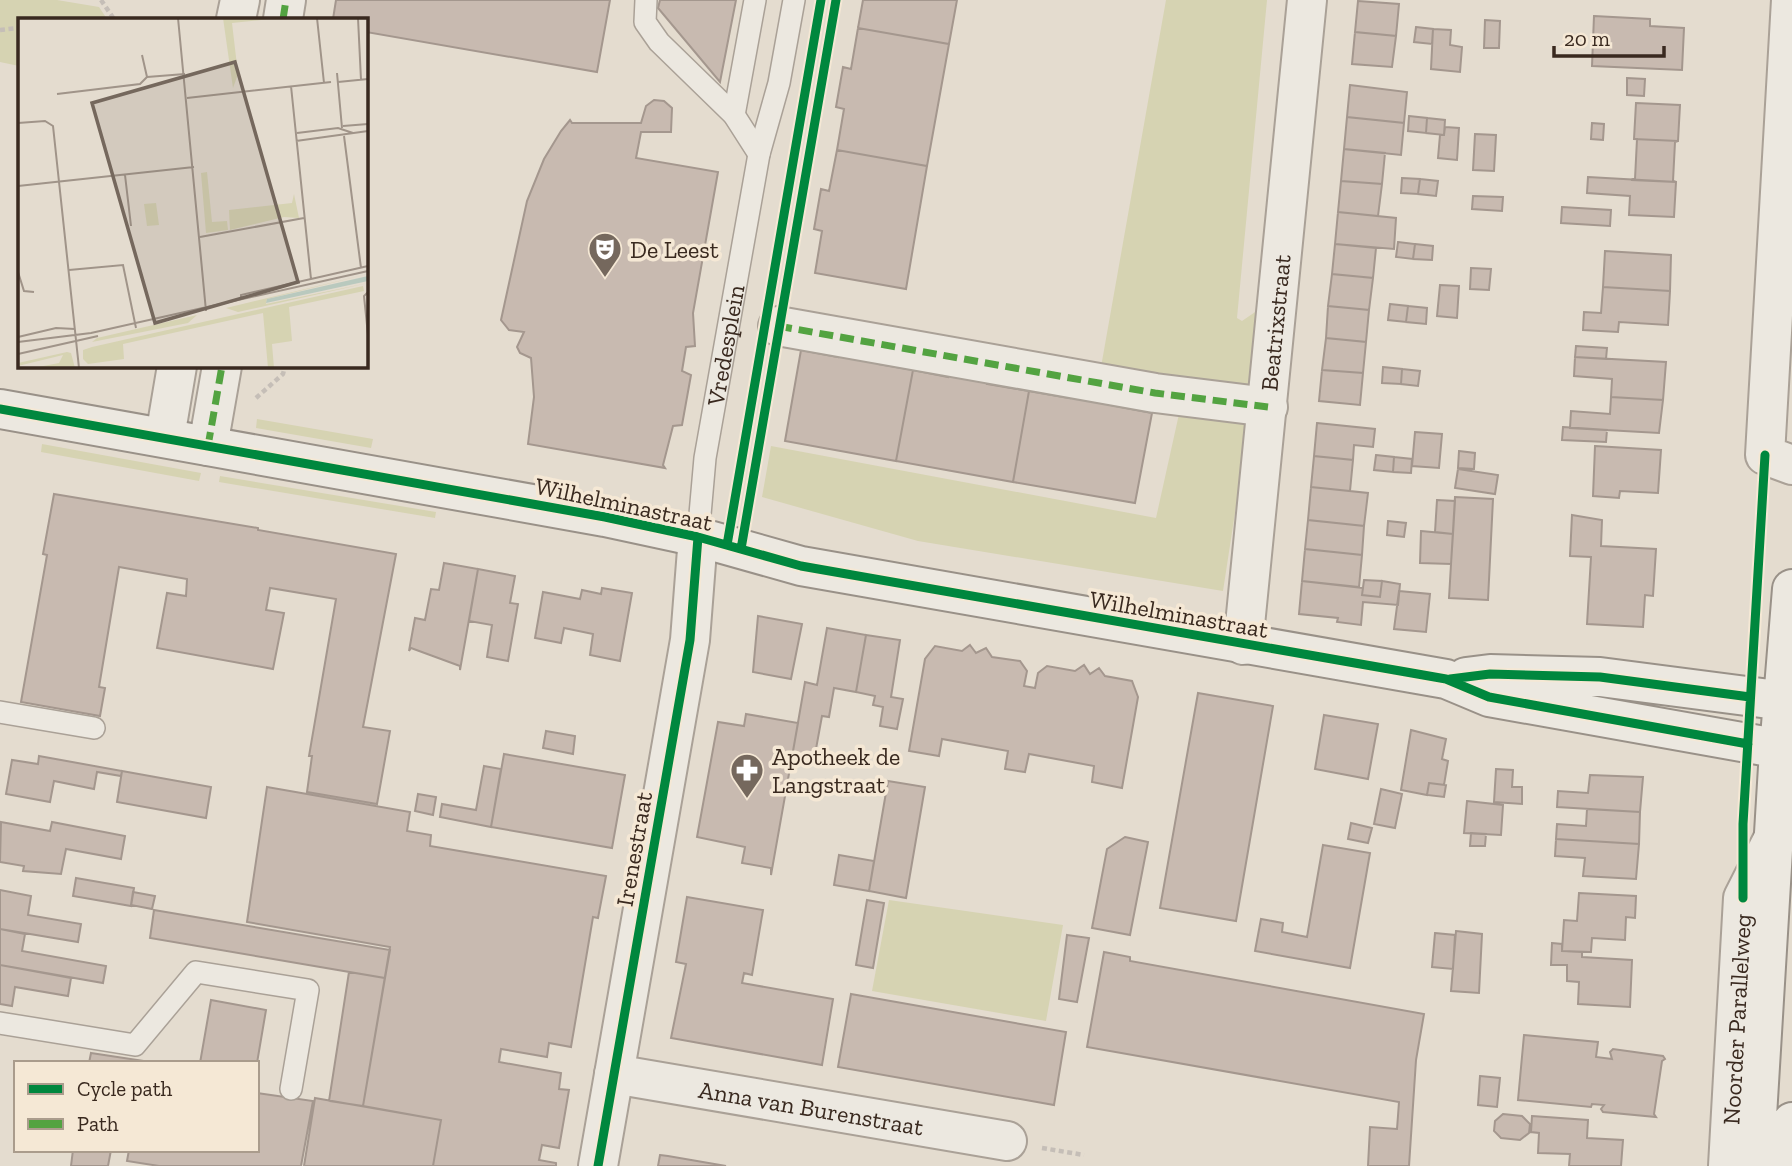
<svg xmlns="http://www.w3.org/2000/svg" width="1792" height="1166" font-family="'Zilla Slab',serif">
<rect width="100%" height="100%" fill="#e4dccf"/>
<!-- green -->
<path fill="#d6d3b2" d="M0 0H57L99 7 107 19H19V66L0 62Z
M1166 0H1267L1237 318 1242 321 1261 308 1256 318 1250 382 1258 392 1101 367Z
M1181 405 1250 415 1223 591 918 541 762 497 771 446 1156 518Z
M257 419 373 439 371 448 256 428Z
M42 444 201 473 199 481 41 452Z
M220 476 436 512 435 518 219 482Z
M889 900 1063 925 1046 1021 872 991Z"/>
<!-- building -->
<path fill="#c8bab0" stroke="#a4978e" stroke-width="2" d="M336 0H610L597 72 366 32V19H333Z
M660 0H736L720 82 658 8Z
M863 0H957L949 44 858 28Z
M1358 1 1399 4 1396 36 1355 32Z
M1594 16 1650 19V26L1684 28 1682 70 1592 66Z
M1485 20 1500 21 1499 48H1484Z
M1416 27 1433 29 1432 44 1414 42Z
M858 28 949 44 927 166 837 150 844 109 836 107 843 67 851 69Z
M1433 29 1451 30 1450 45 1462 47 1460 72 1431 69Z
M1355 32 1396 36 1392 67 1352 64Z
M1627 78 1645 79 1644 96 1627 95Z
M1350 85 1407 92 1404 123 1347 117Z
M654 100 664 101 672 108 671 132H641L636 158 718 172 693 313 695 346 686 347 682 371 691 375 682 425 673 426 663 465 665 468 528 444 534 397 531 358 520 353 517 347 524 332 509 330 501 320 527 201 544 159 561 131 570 120 572 123H641L646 106Z
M1636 103 1680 105 1678 141 1634 139Z
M1409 116 1427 118 1426 133 1408 131Z
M1347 117 1404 123 1401 155 1344 149Z
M1427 118 1445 120 1444 135 1426 133Z
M1592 123 1604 124 1603 140 1591 139Z
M1445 127 1459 128 1457 160 1438 158 1440 135H1444Z
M1475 134 1496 135 1494 171 1473 170Z
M1634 139 1678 141 1675 142 1673 181 1676 182 1631 180 1635 179 1637 139Z
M1344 149 1385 153 1382 184 1341 181Z
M837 150 927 166 906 289 815 273 822 231 814 229 821 189 829 191Z
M1588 177 1676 182 1674 217 1629 215 1630 196 1587 193Z
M1402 178 1420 179 1418 194 1401 193Z
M1420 179 1438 181 1436 196 1418 194Z
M1341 181 1382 184 1378 216 1338 212Z
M1473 196 1503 197 1502 211 1472 209Z
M1562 207 1611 210 1610 226 1561 223Z
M1338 212 1396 218 1394 249 1335 244Z
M1398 242 1415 244 1413 259 1396 257Z
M1335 244 1376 248 1373 278 1332 274Z
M1415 244 1433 246 1432 260 1413 259Z
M1605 251 1671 255 1670 291 1603 287Z
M1471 268 1491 269 1489 290 1470 289Z
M1332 274 1373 278 1369 310 1328 306Z
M1440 285 1459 286 1457 318 1437 316Z
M1603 287 1670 291 1668 325 1619 322 1618 332 1583 330 1584 312 1601 313Z
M1390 304 1408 306 1406 322 1388 320Z
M1328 306 1369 310 1366 342 1326 338Z
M1408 306 1427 308 1426 324 1406 322Z
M1326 338 1366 342 1363 373 1322 370Z
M1576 346 1607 348 1606 359 1575 357Z
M839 349 879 356 878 364 913 370 896 461 785 441 801 350 838 357Z
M1575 357 1666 362 1663 400 1611 397 1612 379 1574 376Z
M1383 367 1402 369 1401 384 1382 383Z
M949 368 989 375 987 384 1029 391 1013 482 896 461 913 370 948 377Z
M1402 369 1420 371 1418 386 1401 384Z
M1322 370 1363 373 1360 405 1319 401Z
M1071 390 1111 396 1110 405 1152 413 1135 503 1013 482 1029 391 1070 398Z
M1611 397 1663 400 1659 433 1570 428 1571 411 1610 414Z
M1317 423 1375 429 1373 447 1354 445 1353 460 1314 456Z
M1563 427 1607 430 1606 442 1562 440Z
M1415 432 1442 434 1439 468 1412 466Z
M1595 446 1661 450 1658 493 1620 491 1619 498 1593 496Z
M1459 451 1475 453 1474 469 1458 468Z
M1376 455 1394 457 1393 472 1374 470Z
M1314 456 1353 460 1350 491 1311 487Z
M1394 457 1412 459 1411 473 1393 472Z
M1458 469 1498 475 1495 494 1455 488Z
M1311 487 1368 493 1364 526 1308 520Z
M54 494 258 528V530L396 554 363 727 390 731 377 804 307 792 312 756H309L336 599 270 588 266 610 284 613 273 669 157 648 167 593 186 596 187 579 119 567 99 687 105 688 100 716 21 702 47 555 43 554Z
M1455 497 1493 499 1488 600 1449 598Z
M1437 500 1455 501 1453 534 1435 532Z
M1572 515 1602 520 1601 546 1656 549 1653 596 1645 595 1643 627 1587 624 1591 557 1570 556Z
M1308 520 1364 526 1362 555 1305 549Z
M1388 521 1406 523 1404 537 1387 535Z
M1421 531 1453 534 1451 564 1420 563Z
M1305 549 1362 555 1359 587 1302 581Z
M444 563 478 569 460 670V666L411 648 409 651 415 618 425 620 431 589 439 590Z
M478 569 515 576 510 603 518 604 508 661 487 657 492 625 469 621Z
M1364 580 1382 581 1380 597 1362 595Z
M1302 581 1363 588 1362 595 1380 597 1382 581 1400 584 1398 605 1363 602 1361 625 1337 622 1338 618 1299 614Z
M602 588 632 593 620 661 590 655 593 634 564 628 561 643 535 638 543 592 580 599 582 590 601 594Z
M1399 591 1430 594 1426 632 1394 629Z
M758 616 802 624 791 679 753 672Z
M827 628 866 635 856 692 834 688 829 717 822 716 814 760 792 757 805 682 817 685Z
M866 635 900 640 891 697 903 699 897 729 880 726 883 707 873 705 875 696 856 692Z
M970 645 976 653 986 648 992 657 1020 661 1027 671 1024 686 1035 688 1038 673 1047 666 1075 671 1084 665 1090 674 1099 668 1105 676 1132 681 1138 697 1122 788 1092 782 1094 766 1029 754 1025 772 1005 769 1008 751 942 739 939 756 909 751 925 659 935 646 962 651Z
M1198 693 1273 706 1236 921 1160 908Z
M746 714 798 723 771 875V868L742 863 745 847 697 837 718 722 744 726Z
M1324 715 1378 724 1368 779 1315 769Z
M1411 730 1446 739 1442 759 1448 761 1444 785 1429 783 1427 795 1401 790Z
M546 731 575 736 573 754 543 748Z
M504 754 625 775 612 848 491 827Z
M39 756 122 771 121 776 97 772 94 789 54 781 50 802 6 794 12 760 38 764Z
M484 766 501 769 491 827 440 817 442 804 476 810Z
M1496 769 1513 770 1512 787H1522V804L1494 802Z
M122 771 211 787 206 818 117 802Z
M1590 775 1643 777 1640 812 1557 807 1558 791 1588 793Z
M888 781 925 787 906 898 869 891Z
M1429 783 1446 785 1444 797 1427 795Z
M267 787 410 812 407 831 431 835 430 846 606 876 598 918 593 917 571 1047 549 1043 547 1057 501 1049 499 1062 561 1073 559 1089 569 1090 559 1148 542 1145 539 1160 556 1163V1166H433L441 1120 363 1106 390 947 247 922Z
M1381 789 1402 794 1395 828 1374 824Z
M418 794 436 797 433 815 415 811Z
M1467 801 1503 805 1501 835 1464 833Z
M1587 809 1640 812 1639 844 1556 839 1557 824 1586 826Z
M1 822 50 831 52 822 125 836 121 859 66 849 61 874 23 871 24 866 0 862Z
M1351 823 1372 828 1368 843 1348 839Z
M1471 833 1486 834 1485 846H1470Z
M1125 837 1148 842 1130 935 1092 928 1107 849Z
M1556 839 1639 844 1636 879 1583 876 1585 858 1555 856Z
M1323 845 1370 853 1350 968 1255 951 1261 919 1283 923 1282 932 1307 937Z
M839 855 874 861 869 891 834 885Z
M76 878 134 888 131 906 73 896Z
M0 890 31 896 28 915 81 924 78 942 0 929Z
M133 892 155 896 152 909 131 905Z
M1579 893 1636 896 1635 918 1626 917 1625 940 1592 938 1591 952 1562 951 1564 920 1577 921Z
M687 897 763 910 752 975 744 973 742 983 833 999 822 1065 671 1038 686 964 676 962Z
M867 900 884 903 873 968 856 965Z
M154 910 390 950 385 978 150 938Z
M0 929 25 934 22 951 106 966 103 983 0 965Z
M1456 931 1482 934 1479 993 1451 991Z
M1435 933 1455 935 1453 969 1432 967Z
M1067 935 1089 938 1077 1002 1059 999Z
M1552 943 1562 944V951L1582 952V957L1632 960 1630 1007 1578 1004 1579 982 1567 981V965H1551Z
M1104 952 1130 957V961L1424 1014 1416 1060 1409 1166H1368L1370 1127 1397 1129 1399 1102 1087 1047Z
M0 965 71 978 68 996 15 987 12 1006 0 1004Z
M349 972 385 978 363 1106 329 1101Z
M851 994 1066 1032 1054 1105 838 1067Z
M211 1000 266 1010 257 1063H200Z
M1524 1035 1598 1042 1596 1057 1612 1059 1610 1052 1613 1049 1663 1056 1665 1059 1662 1061 1654 1114 1656 1117 1603 1112 1601 1109 1604 1105 1592 1104 1591 1107 1518 1100Z
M91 1053 144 1061 143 1063H89Z
M1480 1076 1500 1078 1497 1107 1478 1105Z
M257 1093 313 1101 301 1166H159L127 1161 129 1150H257Z
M315 1098 441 1120 433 1166H304Z
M1503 1114 1522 1116 1530 1124 1529 1133 1520 1140 1501 1138 1494 1131 1495 1121Z
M1532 1116 1588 1120 1587 1138 1623 1140 1621 1166H1569L1570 1154 1538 1153 1539 1133 1531 1132Z
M73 1150H111L108 1166H71Z
M660 1155 668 1156 726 1166H658Z"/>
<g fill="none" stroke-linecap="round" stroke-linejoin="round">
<defs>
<g id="lane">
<path d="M646 0 645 22 659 42 734 115 759 154"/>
<path d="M734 115 755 0"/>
<path id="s1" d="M698 537 705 458 759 154 779 83 794 0"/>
<path d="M0 712 94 728"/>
<path d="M0 1023 135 1045 196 972 308 990 291 1089"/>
</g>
<g id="street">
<path d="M1791 0 1765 455 1792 465"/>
<path d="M236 19 240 0"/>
<path d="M283 19 286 0"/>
<path d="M778 326 1155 393 1268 407"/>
<path d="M165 437 177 366"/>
<path d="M208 446 222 366"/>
<path id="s2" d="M1243 645 1307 0"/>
<path id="s3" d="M614 1074 1007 1141"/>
<path d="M598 1166 690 640 698 537"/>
<path id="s4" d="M1728 1166 1743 898 1774 837"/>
</g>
<path id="secondary" d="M0 409 605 517 698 537 801 566 1446 679 1489 697 1792 751
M1466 677 1490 674 1600 677 1792 702
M1754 1166 1779 750 1792 589
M1790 1166 1792 1122"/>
</defs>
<!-- lane casing -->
<use href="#lane" stroke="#aaa197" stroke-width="24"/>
<!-- street casing -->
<use href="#street" stroke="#aaa197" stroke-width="42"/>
<!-- secondary casing -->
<use href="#secondary" stroke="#999188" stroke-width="42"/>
<!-- path -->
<path stroke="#c5beb7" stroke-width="4.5" stroke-dasharray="5 3.5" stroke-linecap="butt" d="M101 0 114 19
M0 30 19 28
M256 398 283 374 285 366
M1042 1148 1084 1155"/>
<!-- lane -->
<use href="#lane" stroke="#ece8e0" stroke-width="21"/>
<!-- street -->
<use href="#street" stroke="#ece8e0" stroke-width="38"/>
<!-- secondary -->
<use href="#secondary" stroke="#ece8e0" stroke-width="38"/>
<!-- quiet -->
<path stroke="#53a341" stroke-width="7" stroke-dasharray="14 7" stroke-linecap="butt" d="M283 19 286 0
M778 326 1155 393 1268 407
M208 446 222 366"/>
<defs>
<path id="cycleway" d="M0 409 605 517 698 537 801 566 1446 679 1489 697 1748 744
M727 545 821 0
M741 549 836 0
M1450 679 1490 674 1600 677 1750 697
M1743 898V824L1765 455
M598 1166 690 640 698 537"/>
</defs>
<!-- cycleway casing -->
<use href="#cycleway" stroke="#f5e8d5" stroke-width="13"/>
<!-- cycleway -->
<use href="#cycleway" stroke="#00873e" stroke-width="9"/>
</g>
<!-- icons -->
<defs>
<symbol id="theatre-pin" viewBox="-11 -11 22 30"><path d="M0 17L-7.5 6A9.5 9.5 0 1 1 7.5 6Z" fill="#75685d" stroke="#f5e8d5"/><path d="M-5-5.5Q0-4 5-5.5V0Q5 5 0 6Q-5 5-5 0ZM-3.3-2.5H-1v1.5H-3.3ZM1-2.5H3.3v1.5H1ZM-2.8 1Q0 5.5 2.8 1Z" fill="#fff"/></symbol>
<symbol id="pharmacy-pin" viewBox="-11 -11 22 30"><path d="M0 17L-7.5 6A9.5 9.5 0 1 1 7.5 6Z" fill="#75685d" stroke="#f5e8d5"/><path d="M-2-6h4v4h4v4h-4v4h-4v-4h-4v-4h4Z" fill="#fff"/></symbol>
</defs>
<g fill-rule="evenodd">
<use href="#theatre-pin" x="586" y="230" width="38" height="52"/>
<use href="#pharmacy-pin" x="728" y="751" width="38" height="52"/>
</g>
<g text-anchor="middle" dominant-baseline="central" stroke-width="7" stroke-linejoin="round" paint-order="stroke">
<!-- poi labels -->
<g font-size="24" fill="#39291f" stroke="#f5e8d5" text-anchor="start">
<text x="630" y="249">De Leest</text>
<text x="772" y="756">Apotheek de<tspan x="772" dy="28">Langstraat</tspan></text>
</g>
<!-- street labels -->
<g font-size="24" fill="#39291f" stroke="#f5e8d5">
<text stroke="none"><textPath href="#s2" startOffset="324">Beatrixstraat</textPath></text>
<text stroke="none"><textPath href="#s1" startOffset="194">Vredesplein</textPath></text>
<text transform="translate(624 504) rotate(12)">Wilhelminastraat</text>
<text transform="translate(1179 614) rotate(10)">Wilhelminastraat</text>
<text transform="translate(634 849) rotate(-80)">Irenestraat</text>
<text stroke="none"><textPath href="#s4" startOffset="147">Noorder Parallelweg</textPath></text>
<text stroke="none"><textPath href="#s3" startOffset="200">Anna van Burenstraat</textPath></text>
</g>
</g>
<!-- overview -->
<g transform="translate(18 18)">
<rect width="350" height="350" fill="#e4dccf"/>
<path d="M205 0H262L214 5 220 56 215 70ZM189 154 194 204 209 203 210 212 188 215 183 155ZM276 176 281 200 266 199 212 212 211 192 274 185ZM138 185 141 207 129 208 126 186ZM350 256 249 281 248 286 350 265 220 294 208 290ZM345 268 346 273 271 289 274 323 254 326 256 350H250L245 295 105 326 106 341 70 346 65 341V332L74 329ZM179 297 170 305 74 324 79 320ZM49 334 53 335 57 350H15L41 345 45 337 0 348V345Z" fill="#d6d3b2"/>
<path d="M350 258V263L248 285 249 281Z" fill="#b9c9be"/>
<path fill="none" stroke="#a09489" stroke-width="2" d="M160 0 188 293M299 0 306 65M340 0 343 62M124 37 129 59M319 55 324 110M129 59 167 56M320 64 350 61M273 68 293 261M39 76 122 66 129 59M169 80 313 64M0 105 27 103 35 108 61 350M325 108 350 106M279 115 320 110 335 115M326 118 343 250M278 123 350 113M107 157 113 208M0 168 176 149M182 219 286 200M51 252 105 247 118 310M0 254 6 273 16 274M350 274 346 278 350 317M223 282V277L350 248M0 319 38 310 57 311M0 324 73 315 350 253M0 336 80 318"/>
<path fill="#75685d" fill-opacity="0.15" stroke="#75685d" stroke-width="3.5" d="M217 44 280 264 137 305 74 85Z"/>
<rect width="350" height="350" fill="none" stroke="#39291f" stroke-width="3.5"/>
</g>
<!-- legend -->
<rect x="14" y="1061" width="245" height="91" fill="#f5e8d5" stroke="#aa9c8c" stroke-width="2"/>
<rect x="28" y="1084" width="35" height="10" fill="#00873e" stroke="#aa9c8c" stroke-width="2"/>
<text x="77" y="1096" font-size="21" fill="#39291f">Cycle path</text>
<rect x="28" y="1119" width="35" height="10" fill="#53a341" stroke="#aa9c8c" stroke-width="2"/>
<text x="77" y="1131" font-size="21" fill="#39291f">Path</text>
<!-- scale -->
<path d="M1554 46v10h110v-10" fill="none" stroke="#39291f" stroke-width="3.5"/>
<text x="1564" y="46" font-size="21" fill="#39291f" stroke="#f5e8d5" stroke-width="5" paint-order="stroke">20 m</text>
</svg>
